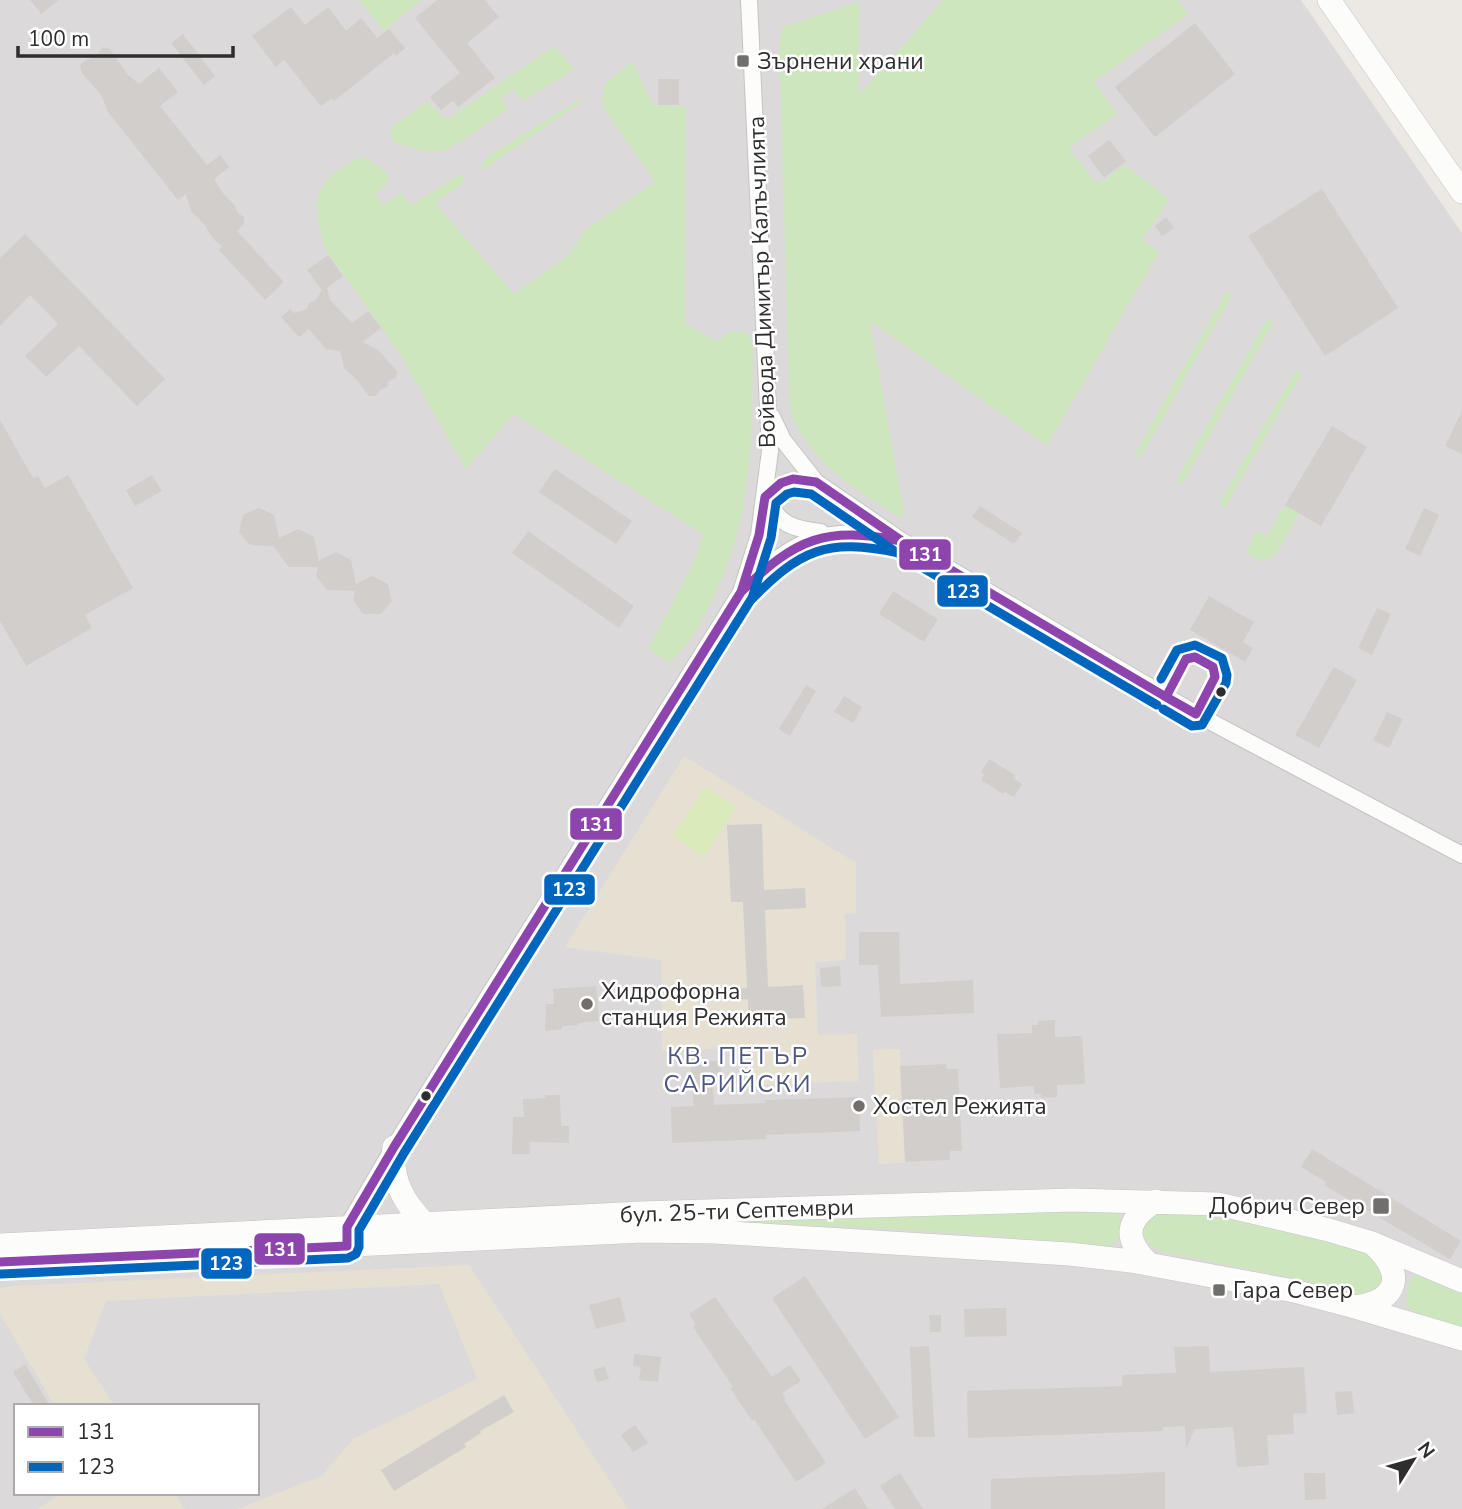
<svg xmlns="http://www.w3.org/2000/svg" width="1462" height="1509" font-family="'Nunito Sans',sans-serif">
<rect width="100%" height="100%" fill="#ece8e4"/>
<!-- industrial -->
<path fill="#dcd9db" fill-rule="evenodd" d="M0 0H1301L1462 233V1509H0ZM16 1406H257V1493H16Z"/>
<!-- education -->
<path fill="#e6e0d3" d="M684 756 856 863V913L845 914 846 960 815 962 818 1035 857 1034 859 1081 752 1085 750 1047 662 1051 661 960 565 947Z
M900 1049 901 1066 946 1064 947 1069H958L962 1151H950V1160L879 1164 873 1050Z
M469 1265 628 1509H237L322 1476 353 1439 477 1379 439 1284 106 1301 84 1359 115 1406H55L0 1314V1288L15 1286Z
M61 1493H174L185 1509H38Z"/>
<!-- green -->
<path fill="#cee6be" d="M359 0H421L384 31Z
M943 0H1178L1188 14 1094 82 1117 114 1069 148 1097 185 1126 165 1169 200 1142 240 1159 252 1047 446 870 321 903 507V519C861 494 814 465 793 418 788 408 790 392 789 381L779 43 783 27 859 2V95Z
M554 46 574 69 523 101 514 89 501 99 508 109 459 143 442 151 427 152 395 143 390 137 391 127 428 101 443 118 448 119Z
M632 61 653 105 686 106 685 323 717 342 729 332H746L753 343C753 436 753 521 709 606 696 631 691 643 669 663L648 649 696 557 703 534 514 414 466 469 397 349 324 247C311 198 314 179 362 157L380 166 390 178 385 186 376 194 383 205 402 193 411 205 459 175 463 176 466 181 435 203 514 294 570 254 584 231 655 182 602 106 604 85Z
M579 100 583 101 483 170V163L488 156Z
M1227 291 1231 294 1230 299 1143 453 1139 457 1136 456 1137 449Z
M1271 318 1273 320 1272 325 1185 479 1181 484 1178 483 1179 475 1266 321Z
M1299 369 1301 375 1227 504 1224 509 1221 508V500L1295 372Z
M1285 505 1299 513 1276 555 1262 562 1246 553 1257 531 1267 536Z
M1116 1209C1125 1222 1123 1245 1105 1248 1089 1251 1069 1245 1052 1243 1024 1239 996 1236 967 1234 866 1226 765 1223 664 1222Z
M1159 1212H1182L1273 1227 1367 1253 1382 1265 1385 1286 1367 1297 1302 1280 1163 1252 1152 1247 1143 1236C1144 1223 1148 1218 1159 1212Z
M1425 1274 1462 1289V1329L1413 1312 1406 1304 1408 1284 1413 1276Z"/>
<!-- pitch -->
<path fill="#d9eabb" d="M706 787 736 807 704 857 673 836Z"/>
<!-- building -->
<path fill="#d1cecb" d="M30 0H59L41 14Z
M437 0H485L499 17 467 43 495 78 458 107 453 101 441 110 430 97 460 73 415 18Z
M291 7 305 25 328 7 346 31 361 18 377 38 389 29 405 48 396 56 394 53 334 101 332 98 321 106 284 60 276 67 252 36Z
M1195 23 1235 74 1155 137 1115 87Z
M183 34 215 76 204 85 171 43Z
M103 47 110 49 128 75 139 84 159 68 178 92 160 106 207 165 220 155 229 167 214 179 222 192 235 206 238 213 244 217V223L237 231 284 282 265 300 219 250 222 246 214 240 204 224 191 211 186 194 178 200 108 112 101 95 82 73 80 66 82 63 98 54Z
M658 79H679V105H658Z
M1109 140 1126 161 1104 178 1088 156Z
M1322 189 1398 308 1325 356 1248 236Z
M1166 217 1174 228 1162 236 1155 226Z
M25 234 165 379 137 406 79 346 46 377 25 356 58 324 30 295 0 326V258Z
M328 255 343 276 327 288 330 300 352 323 368 311 381 328 363 342 378 350 397 371 396 378 389 381 387 387 380 390 376 396H369L357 380 344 368 340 351 326 349 309 329 299 337 281 317 290 309 294 313 307 309 309 303 316 300 322 290 307 270Z
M1462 411V454L1445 446Z
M0 420 33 478 38 476 45 488 68 475 133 588 85 615 92 628 26 666 0 621Z
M1332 426 1367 447 1321 526 1285 505Z
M555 469 632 521 616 544 539 492Z
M152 475 162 491 135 506 126 490Z
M980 506 1022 533 1014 544 972 517Z
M259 508 274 515 279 538 298 529 314 537 319 562 320 560 336 552 351 560 356 584 372 576 388 584 392 601 381 614H363L353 600 355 591 327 590 316 576 318 567H289L273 546 250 545 239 532 243 515Z
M1424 508 1439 515 1420 556 1405 549Z
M528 531 634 606 619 628 512 553Z
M893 591 938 619 924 642 879 614Z
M1209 596 1254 622 1243 642 1253 648 1245 662 1190 630Z
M1377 608 1391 614 1372 655 1358 648Z
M1334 667 1357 680 1319 748 1295 735Z
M806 685 816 691 790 736 779 729Z
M844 696 862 707 853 723 834 712Z
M1387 712 1403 719 1389 748 1373 740Z
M989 759 1015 775 1013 778 1022 784 1014 797 1004 791 1003 794 981 780 985 774 981 772Z
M762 824 764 890 805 888 806 908 765 910 768 987 803 985 805 1018 769 1019V1013L748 1014V999L736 1000 735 989 747 988 743 902H731L727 825Z
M859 932H899L900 984 973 980 974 1013 881 1017 878 965H859Z
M840 966 841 986 821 987 820 968Z
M596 986 599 1021 578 1023V1025L562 1026V1029L545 1031 546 1004H554L553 989Z
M1055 1020V1037L1082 1036 1085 1084 1057 1085V1097L1041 1098V1094H1034V1086L1000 1088 997 1034 1032 1033V1025H1038V1021Z
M690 1061H720L721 1072H717V1081H712L714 1105 765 1103V1100L859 1097 860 1131 766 1135V1139L672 1143 671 1107 694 1106Z
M946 1064 947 1069H958L962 1151H950V1160L905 1162 900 1066Z
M545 1095H560L561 1126H569V1143L529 1142 530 1154H512L513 1117H524L523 1099 545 1098Z
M1312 1149 1461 1241 1450 1259 1324 1185 1326 1182 1301 1167Z
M805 1276 899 1417 865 1439 772 1298Z
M620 1297 626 1321 596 1329 589 1305Z
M715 1297 772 1377 790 1365 801 1381 782 1393 786 1399 784 1400 826 1463 796 1482 754 1419 752 1421 730 1388 733 1387 693 1327 696 1325 689 1314Z
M1006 1308 1007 1336 965 1337 964 1309Z
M929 1315H941V1332H930Z
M929 1346 935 1437H914L910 1347Z
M1209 1346 1210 1372 1304 1367 1307 1413 1293 1414 1294 1434 1267 1435 1269 1465 1237 1467 1233 1427 1195 1429 1186 1448 1185 1426 1163 1427V1431L968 1438 967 1391 1122 1386V1375L1176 1373 1174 1347Z
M634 1354 661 1357 658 1382 639 1380 641 1367 633 1366Z
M25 1364 50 1406H34L13 1372Z
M605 1366 609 1379 597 1382 593 1370Z
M1352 1391 1354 1413 1337 1415 1335 1392Z
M504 1395 514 1412 480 1431 481 1433 464 1444 466 1447 394 1491 381 1470Z
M635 1425 648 1443 633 1452 621 1435Z
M1165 1472V1509H991V1479Z
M900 1473 923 1509H895L880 1486Z
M1304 1473H1325L1326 1499 1305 1500Z
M855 1488 868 1509H822Z"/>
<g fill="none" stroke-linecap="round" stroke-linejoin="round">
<defs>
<path id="minor" d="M772 417 783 440 816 482 902 541 1196 714 1462 855
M765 497C779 524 791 529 821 532
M765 497C785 480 790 479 816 482
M743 590C788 542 827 523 894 539
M347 1233V1227L394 1147 741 592 759 535 770 451 749 0"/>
<path id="secondary" d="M1329 0 1462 192
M394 1147C391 1180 403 1202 426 1225
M0 1245 641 1213 1072 1200 1218 1204 1329 1230 1372 1243 1462 1281
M0 1262 642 1231 714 1232 1069 1254 1131 1261 1294 1291 1355 1307 1462 1339
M1149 1264C1123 1239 1125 1220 1156 1201
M1355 1307C1400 1301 1405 1273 1373 1244"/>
</defs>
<!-- minor casing -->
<use href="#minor" stroke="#c5c4c5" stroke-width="18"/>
<!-- secondary casing -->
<use href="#secondary" stroke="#c5c4c5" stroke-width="24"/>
<!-- minor -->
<use href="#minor" stroke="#fcfcfb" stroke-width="16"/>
<!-- secondary -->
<use href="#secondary" stroke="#fcfcfb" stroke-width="23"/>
<defs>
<path id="bus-1" d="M741 592C796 538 825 526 901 541
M1195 657 1213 667 1215 677 1196 714 1166 697 1186 659Z
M0 1262 347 1246V1227L394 1147 741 592 759 535 765 497 781 483 793 479 816 482 902 541 1166 697"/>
<path id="bus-2" d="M750 601C801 549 826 538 899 553
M1161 679 1177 650 1195 645 1222 658 1227 675 1226 683 1202 725 1192 726 1163 709
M1 1274 348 1258 356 1254 359 1247V1230L404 1153 752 598 771 538 776 503 787 494 794 492 811 494 896 552 1157 705"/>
</defs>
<!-- bus-1 casing -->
<use href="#bus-1" stroke="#fff" stroke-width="14"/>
<!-- bus-2 casing -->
<use href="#bus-2" stroke="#fff" stroke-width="14"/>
<!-- bus-1 -->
<use href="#bus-1" stroke="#8e44ad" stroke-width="9"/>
<!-- bus-2 -->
<use href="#bus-2" stroke="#0065bd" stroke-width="9"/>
</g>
<!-- markers -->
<g fill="#706f6e" stroke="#fff" stroke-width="2.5">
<rect x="736" y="54" width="14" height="14" rx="3.5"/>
<circle cx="587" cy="1004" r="7"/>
<circle cx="859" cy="1106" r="7"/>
<rect x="1372" y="1197" width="18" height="18" rx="3.5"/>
<rect x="1212" y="1283" width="14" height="14" rx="3.5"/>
</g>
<g fill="#2e2e2e" stroke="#fff" stroke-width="2.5">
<circle cx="1221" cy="692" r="6"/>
<circle cx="426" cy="1096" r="6"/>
</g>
<g text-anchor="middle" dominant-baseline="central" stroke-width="5" stroke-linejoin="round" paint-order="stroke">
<!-- poi labels -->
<g font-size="23" fill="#2e2e2e" stroke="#fff" text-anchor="start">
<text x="757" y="61">Зърнени храни</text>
<text x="601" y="991">Хидрофорна<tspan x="601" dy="26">станция Режията</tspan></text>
<text x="873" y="1106">Хостел Режията</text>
<text x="1365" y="1206" text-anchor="end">Добрич Север</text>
<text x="1233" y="1290">Гара Север</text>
</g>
<!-- street labels -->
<g font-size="23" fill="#2e2e2e" stroke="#fff">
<text transform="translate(762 282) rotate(-92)">Войвода Димитър Калъчлията</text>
<text transform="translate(737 1211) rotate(-2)">бул. 25-ти Септември</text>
</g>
<!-- neighbourhood labels -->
<g font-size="24" letter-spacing="2" fill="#4d5680" stroke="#fff">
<text x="738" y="1056">КВ. ПЕТЪР<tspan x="738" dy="28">САРИЙСКИ</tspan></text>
</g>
</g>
<g stroke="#fff" stroke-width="2.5">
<rect x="898" y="538" width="54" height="33" rx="7" fill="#8e44ad"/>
<rect x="936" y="574" width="53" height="34" rx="7" fill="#0065bd"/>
<rect x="569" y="807" width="54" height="34" rx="7" fill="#8e44ad"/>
<rect x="543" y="873" width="53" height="33" rx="7" fill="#0065bd"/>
<rect x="253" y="1232" width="53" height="34" rx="7" fill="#8e44ad"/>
<rect x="200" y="1247" width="53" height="33" rx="7" fill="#0065bd"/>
</g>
<g font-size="19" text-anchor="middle" font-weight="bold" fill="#fff">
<text x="925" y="561">131</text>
<text x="963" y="598">123</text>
<text x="596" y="831">131</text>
<text x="569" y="896">123</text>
<text x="280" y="1256">131</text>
<text x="226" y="1270">123</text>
</g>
<!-- legend -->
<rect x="14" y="1404" width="245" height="91" fill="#ffffff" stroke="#ababab" stroke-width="2"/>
<rect x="28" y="1427" width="35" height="10" fill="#8e44ad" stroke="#ababab" stroke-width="2"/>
<text x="77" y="1439" font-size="21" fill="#2e2e2e">131</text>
<rect x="28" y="1462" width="35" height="10" fill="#0065bd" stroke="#ababab" stroke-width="2"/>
<text x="77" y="1474" font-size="21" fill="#2e2e2e">123</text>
<!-- north arrow -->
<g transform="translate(1413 1460) rotate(53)" stroke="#ffffff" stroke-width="5" paint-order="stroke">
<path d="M0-5L12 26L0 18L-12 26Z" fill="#2e2e2e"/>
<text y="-10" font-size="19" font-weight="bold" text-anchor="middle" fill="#2e2e2e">N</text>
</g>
<!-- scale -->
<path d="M18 46v10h215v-10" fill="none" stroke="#2e2e2e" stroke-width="3.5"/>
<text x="28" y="46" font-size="21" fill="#2e2e2e" stroke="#ffffff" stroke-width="5" paint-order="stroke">100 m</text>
</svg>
